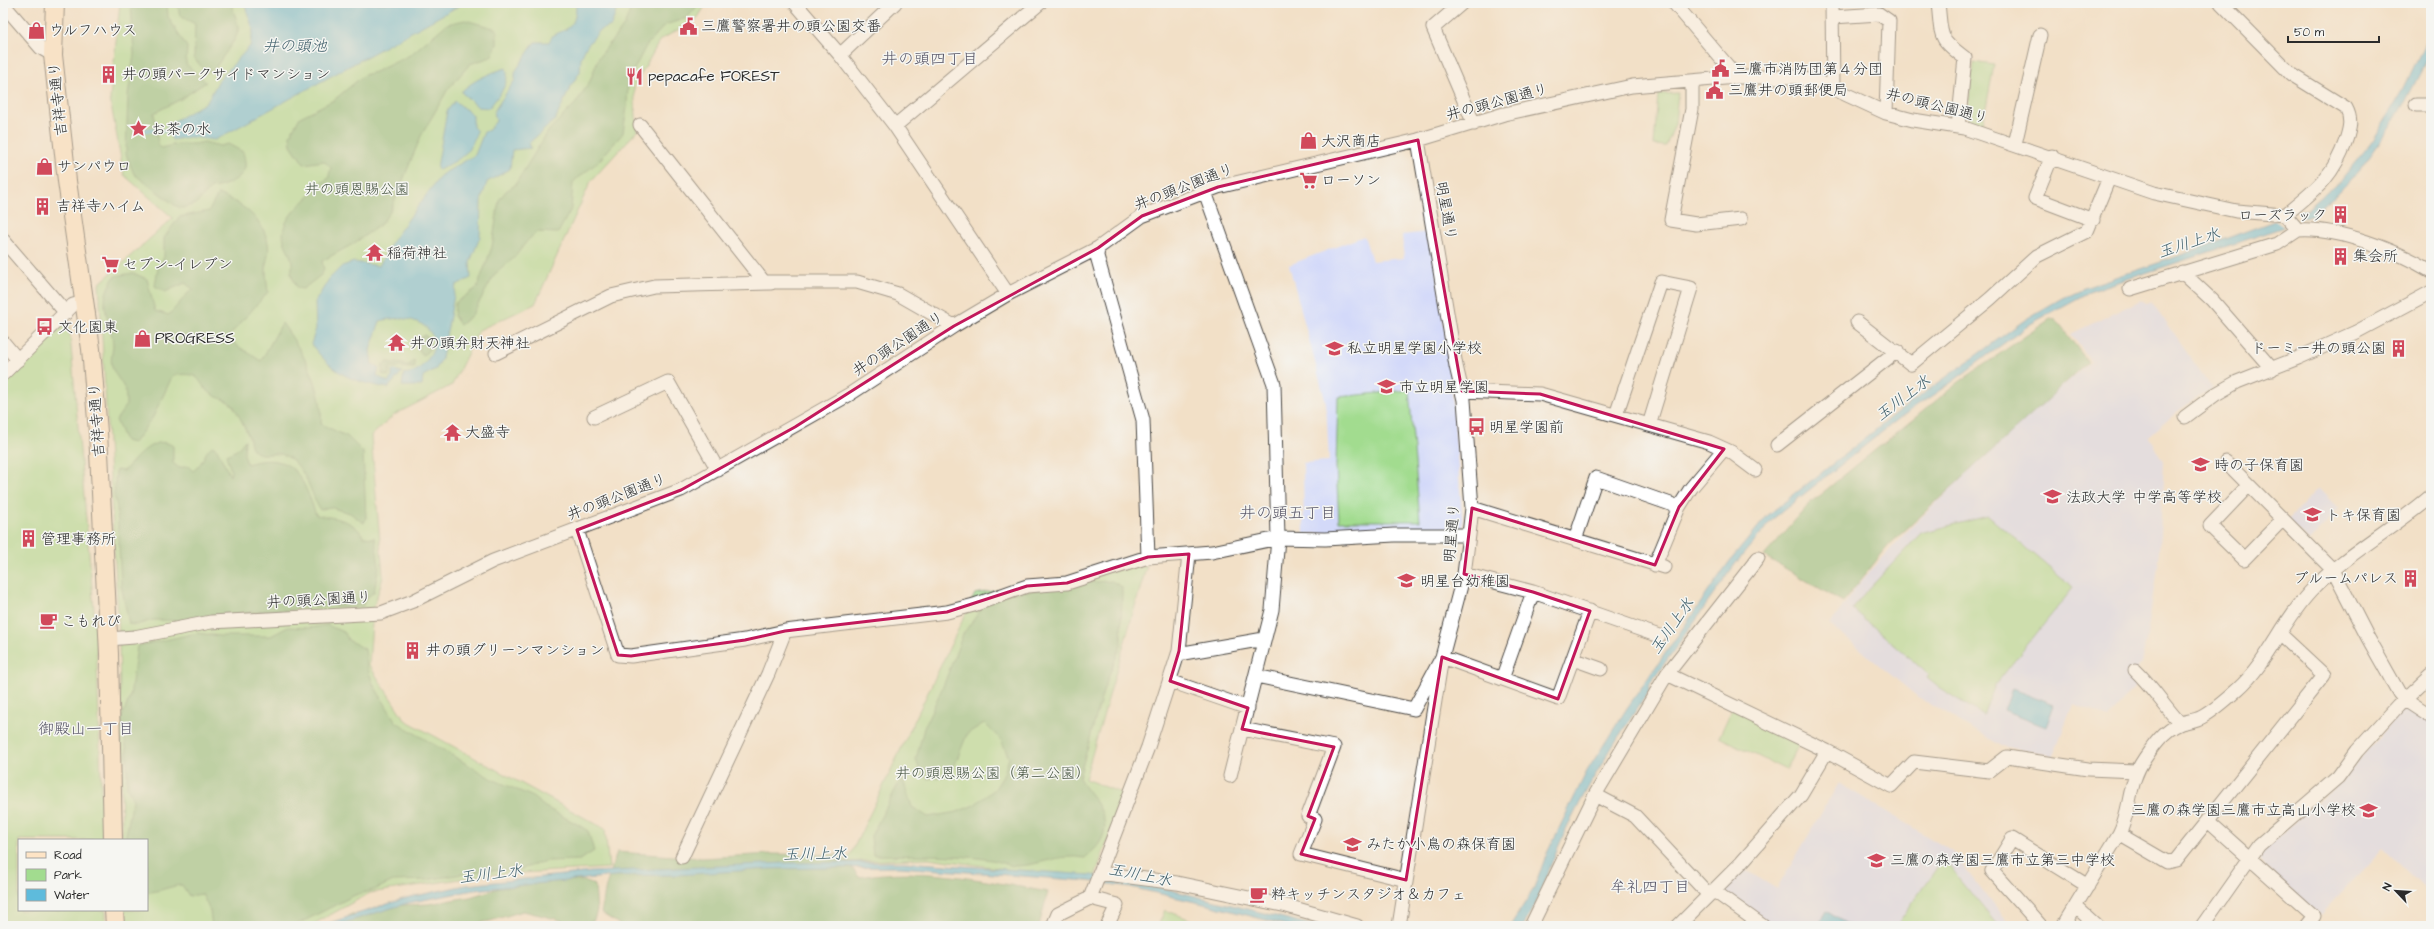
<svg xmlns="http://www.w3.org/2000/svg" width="2434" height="929" font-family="'Architects Daughter','Klee One',sans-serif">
<rect width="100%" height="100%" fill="#f6f6f2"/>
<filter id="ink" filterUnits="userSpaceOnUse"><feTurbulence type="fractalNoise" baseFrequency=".025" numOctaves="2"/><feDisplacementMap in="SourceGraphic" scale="8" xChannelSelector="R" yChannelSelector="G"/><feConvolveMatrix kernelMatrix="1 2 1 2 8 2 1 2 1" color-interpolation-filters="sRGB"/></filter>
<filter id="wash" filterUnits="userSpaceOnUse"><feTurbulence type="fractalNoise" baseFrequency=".012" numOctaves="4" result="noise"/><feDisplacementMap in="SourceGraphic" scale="16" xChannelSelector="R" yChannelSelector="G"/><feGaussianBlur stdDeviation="0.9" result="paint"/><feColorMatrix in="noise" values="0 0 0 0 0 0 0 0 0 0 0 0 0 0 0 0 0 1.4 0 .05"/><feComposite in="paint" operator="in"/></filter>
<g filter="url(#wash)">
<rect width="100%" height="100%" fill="#f2e0c7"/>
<!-- built -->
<path fill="#d3d9f9" d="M1429 232 1436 264 1450 370 1463 527 1304 534 1303 463 1329 461 1326 403 1289 265 1364 236 1372 261 1404 258 1402 235Z
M2141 300 2148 304 2151 302 2212 388 2178 411 2149 436 2164 462 2159 551 2148 631 2141 664 2132 675 2139 682 2108 718 2073 704 2053 756 2002 746 1918 697 1830 625 1857 586 1907 531 2006 436 2091 361 2071 334Z
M2318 488 2339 509 2309 541 2287 520Z
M2409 707 2431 723V895L2383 848 2320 915 2260 862 2259 856 2319 800 2342 783 2357 761 2405 708Z
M1839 783 1953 852 2010 926H1774L1722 892 1742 868 1777 889Z"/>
<!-- green -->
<path fill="#a2dc8f" stroke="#66845d" d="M120 3H707L697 19 660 40 634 87 637 131 591 181 535 304 479 330 452 385 394 415 371 436 383 577 373 609 369 665 405 720 605 829 609 868 485 875 370 893 310 926H125L124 910H147V840H122L119 633 99 284 173 218 124 175 110 99Z
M1973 62 1994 65 1983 124 1970 121 1967 116Z
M1678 93 1675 124 1666 146 1654 145 1658 94Z
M66 323 69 324 96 633 103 840H19V910H106V926H3V379Z
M1409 390 1420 521H1339L1336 466 1338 397Z
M1988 516 2073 588 1995 685 1983 715 1938 687 1927 678 1929 675 1853 609 1865 593 1921 533Z
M1147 565 1085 779 1124 794 1093 882 929 858 847 862 975 594Z
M1733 707 1801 740 1786 770 1719 737Z
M1943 859 1998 926H1896Z
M1165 910 1207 926H1158Z"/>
<!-- forest -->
<path fill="#81bc7a" stroke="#567452" d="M131 3H167L168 17 187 47 186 64 206 82 181 99 154 113 158 144 161 148 177 144H195L204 142 220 146 228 144 243 152C244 157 246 163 245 168 241 180 223 187 211 188L196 204 182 208 176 206 134 174 126 154 128 95 134 54Z
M181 3H231C233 11 239 23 238 31 237 40 220 58 214 71L206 72 194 58 195 24 180 16 178 7Z
M633 3H700L687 18 665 25 646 46 628 81 627 107 623 133 598 162 573 182 571 209 558 233 537 232 527 241 514 258 495 274 472 315 460 325 454 316 455 303 477 288 492 247 499 200 506 191 515 185 549 130 576 103 590 81 599 57 625 24Z
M465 20 497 29V45L491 57 470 64 448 89 421 136 390 212 380 225 353 244 322 261 324 270 321 275 303 289 297 288 291 274C294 261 291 257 286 246 274 222 302 204 316 190L317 184 328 179 331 168 324 161 304 164 291 145 290 135 300 117 334 100 364 75 375 72 410 55 447 24Z
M218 194C240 202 263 218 268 243 270 251 266 260 266 268 266 276 267 284 268 292L229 336 236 345 261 361 282 323C303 352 324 388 321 424L348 437 363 452 366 518 364 523 350 513 329 507 320 510C310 492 305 464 284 455 274 451 261 459 253 449 250 446 251 441 249 437 246 430 238 413 234 407 229 400 220 399 213 395 193 381 206 372 173 375L153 417 134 443 125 441 116 420 126 406C126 401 126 395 125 390 122 382 114 375 112 366 110 359 113 351 113 344 110 314 95 305 115 276L133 273 147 279 155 311 169 315 189 292 194 290 185 283 165 292 155 286 158 268 164 257V238L179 217 209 211Z
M2050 319 2056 320 2088 362 1889 545 1843 602 1764 556 1811 502 1959 382Z
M425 335 430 340 429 350 423 355 419 350V338Z
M414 360 415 366 414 368 391 367 388 376 382 374 383 364 388 362 409 365Z
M245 440 244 454 247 464C294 450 303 478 316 515 335 518 353 519 364 537L375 538 379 566 374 592 365 599 363 606 301 607 289 610 251 612 195 621 153 620 136 625 129 624 121 585 117 507 114 495 116 470 124 471C135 459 155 433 173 446V463L179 468 188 466 193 471C205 462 202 455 212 446L217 449 230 476 231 471 226 455 237 450Z
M1112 581 1122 587 1121 645 1104 688 1079 778C1091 797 1115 818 1100 842 1097 848 1090 853 1085 858 1057 853 1040 866 1016 866 1008 866 1000 861 992 860 953 853 912 856 873 855L871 836 902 777 912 807 928 817 957 812 974 805 995 789 1003 776 1009 758 1001 740 984 723 967 734 951 775 928 779 921 775 916 759 924 728 944 684 963 634 991 596 1092 582Z
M327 625 345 633 348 640 365 649 367 666 373 684 396 722 492 779 531 796 545 807 577 824 588 831 594 851 580 860 546 861 518 870 482 871 426 880 393 881 374 890 355 895 294 926H212L210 911 202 894 189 896 182 885C170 886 155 893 147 892V840H126V835L133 800 127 787V752L121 719 130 697 137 646 197 633 220 636H271L288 627 309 628Z
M617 852 702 858 771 854 842 855 859 877C922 866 986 881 1048 892L1039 926H622L601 913 606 886Z
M563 880 584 881 595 885 597 911 594 920 581 925 523 911 490 921 458 926H337L351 914H364L380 906 428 904 470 897 499 888Z"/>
<!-- water -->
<path fill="#5ebbdc" stroke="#447384" d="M244 3H464L215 140 190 137 172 140 166 126 207 102 219 80 250 46 253 29Z
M576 3H619L611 26 600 30 586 47 581 58 580 72 572 84 555 120 529 143 531 148 512 150 510 169 487 182 481 201 480 237 470 262 471 278 456 285 442 358 436 369 423 376 422 386H402L404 373C417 377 437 353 434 340 427 317 398 316 380 321L370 350 372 364 379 367 377 376 388 382 392 377V370L402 372 388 388C350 381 335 375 311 344L316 329 315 302 329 279 342 266 354 262 379 266 393 240 441 175 475 155 484 132 489 130 496 121 494 111 515 80V72L535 42H549L553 35C572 28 576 24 576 3Z
M2431 30V52L2402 108 2383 137 2361 168 2337 194 2314 213 2282 228 2091 291 2032 323 1996 349 1952 382 1901 417 1774 518 1736 563 1650 684 1649 691C1616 739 1584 790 1560 843 1547 871 1541 901 1523 926H1510L1533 890 1547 853 1587 771 1627 708 1729 562 1768 515 1898 412 2026 319 2062 298 2086 287 2167 260 2307 209 2339 182 2371 143 2404 88Z
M506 68C511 83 498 96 489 108L478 107 461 92C473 80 490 73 506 68Z
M455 101 473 115V127L477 131C469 156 461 158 439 170L437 168 447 111Z
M2012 689 2054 705 2046 727 2004 711Z
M904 862 1091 875 1135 881 1316 926H1289L1208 905 1130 887 1088 881 900 867 770 869 678 875 616 876 474 890 408 903 334 926H320L406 898 466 885 591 872 783 863Z
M1826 911 1850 926H1817Z"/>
<!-- pier -->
<path fill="#f2e0c7" d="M2299 210 2303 220 2285 228 2274 220Z"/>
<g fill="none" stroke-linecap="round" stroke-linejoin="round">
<!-- stream -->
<path stroke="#5ebbdc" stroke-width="3.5" d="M141 130 168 131"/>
</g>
</g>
<g filter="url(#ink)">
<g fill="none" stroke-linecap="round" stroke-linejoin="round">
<defs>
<path id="minor" d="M795 3 840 55 895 126 1008 294
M1462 3 1433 28 1474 124
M1674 3 1737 77
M1938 3C1942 37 1937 37 1965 58L1958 127
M2221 3 2291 74 2346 108C2352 119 2350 128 2346 140 2333 178 2315 190 2285 215
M3 4 41 48 53 55
M1832 4 1833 89
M1833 17 1879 14 1889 21 1886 113
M840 55 895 3
M1692 82V109L1671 220 1696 224 1741 219
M2416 105H2431
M640 125 764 282H857L898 294 954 326
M895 126 1040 3
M2015 144 2040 35
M2052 156 2035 198 2093 220
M1205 192 1274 384 1278 538 1272 610 1230 776
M3 240 66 313
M1098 248 1097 256 1143 420 1148 557
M2182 272 2212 300 2272 369
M2130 289 2277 244 2298 230
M1857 322 1911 364 1990 299 2037 256 2087 231 2109 178
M3 342 18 360
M496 353 611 296 654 286 771 283
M3 374 73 305 85 302
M1462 391 1540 394 1709 442 1731 452 1755 470
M1616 415 1661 282 1691 288 1649 425
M594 417 668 382 718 470
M2185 417 2216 394 2237 382 2298 358 2356 332 2431 292
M1777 445 1897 351
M2226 462 2333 570 2368 638 2399 693 2405 700 2431 717
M2248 486 2210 526 2244 559 2282 520
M1472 508 1664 567
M577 530 618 655 631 656 745 640 785 631 947 612 974 605 1027 586 1067 583 1148 557 1212 552 1278 538 1325 539 1394 535H1469
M1575 540 1596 478 1679 507
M1655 565 1679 507 1691 488 1724 449
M1464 574 1533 592 1659 636
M109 639 134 637 211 622 381 613 413 601 493 561 681 490 850 394 954 326 1008 294 1098 248 1142 216 1218 187 1418 140 1504 114 1632 86 1737 77H1795L1819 82 1886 113 1913 120 1964 128 2154 193 2236 211 2285 215 2298 230C2337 227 2398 251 2431 271
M1178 654 1264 639
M1573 659 1601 669
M2135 670C2152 686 2164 706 2180 723
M1667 674 1827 751 1891 786 1914 762 1989 771 2007 757 2088 769 2136 771
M1256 676 1414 709 1442 657 1558 699 1590 611
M1502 679 1533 592
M1170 681 1248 708
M1242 729 1334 747 1308 816 1315 819 1301 854 1406 880
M1595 795 1635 816 1709 895
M2208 821 2314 916 2306 926
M2119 834C2132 809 2127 783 2145 758 2153 746 2164 730 2179 724 2186 721 2195 721 2202 717 2215 710 2227 699 2238 689 2268 662 2282 622 2310 592 2345 554 2392 530 2431 496
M682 857 768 674 785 631
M1099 873 1177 883 1287 906 1357 926
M1714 891 1763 926
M1090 898 1117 905 1107 926
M2075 906 2097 926
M1053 926 1058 914 1090 898 1148 747 1179 651 1189 554
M1399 926 1442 657 1464 574 1469 535 1472 508 1464 400 1456 366 1418 140
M1531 926 1595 795 1667 674 1758 558
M1678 926 1741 863 1801 795 1827 751
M2041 926 1992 871 2012 839 2088 886
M2063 926 2119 834 2167 862 2176 860 2324 675 2280 634
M2202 926 2259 845 2338 777 2357 751 2398 706 2431 675"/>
<path id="secondary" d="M55 3 53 55 67 181 91 349 98 432 109 654 113 840
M114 910 115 926"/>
</defs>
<!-- minor casing -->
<use href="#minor" stroke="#494642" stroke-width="15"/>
<!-- secondary casing -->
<use href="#secondary" stroke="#494642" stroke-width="20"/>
<!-- minor -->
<use href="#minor" stroke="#fff" stroke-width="13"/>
<!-- secondary -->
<use href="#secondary" stroke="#fee4c5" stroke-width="18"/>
</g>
</g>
<!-- marked area -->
<path d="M0 0H2434V929H0ZM1418 140 1462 391 1540 394 1724 449 1679 507 1655 565 1472 508 1464 574 1533 592 1590 611 1558 699 1442 657 1406 880 1301 854 1315 819 1308 816 1334 747 1242 729 1248 708 1170 681 1179 651 1189 554 1148 557 1067 583 1027 586 947 612 785 631 745 640 631 656 618 655 577 530 681 490 795 427 954 326 1098 248 1142 216 1218 187Z" fill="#f2e0c7" fill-opacity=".55" fill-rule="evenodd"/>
<path fill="none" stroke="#c2185b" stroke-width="3" stroke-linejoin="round" d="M1418 140 1462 391 1540 394 1724 449 1679 507 1655 565 1472 508 1464 574 1533 592 1590 611 1558 699 1442 657 1406 880 1301 854 1315 819 1308 816 1334 747 1242 729 1248 708 1170 681 1179 651 1189 554 1148 557 1067 583 1027 586 947 612 785 631 745 640 631 656 618 655 577 530 681 490 795 427 954 326 1098 248 1142 216 1218 187Z"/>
<!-- icons -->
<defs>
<symbol id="civic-bare" viewBox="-9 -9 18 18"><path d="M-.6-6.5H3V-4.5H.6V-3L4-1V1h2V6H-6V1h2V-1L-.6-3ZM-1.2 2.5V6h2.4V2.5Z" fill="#d1495b" stroke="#f6f6f2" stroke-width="2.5" paint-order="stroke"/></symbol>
<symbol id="shop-bare" viewBox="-9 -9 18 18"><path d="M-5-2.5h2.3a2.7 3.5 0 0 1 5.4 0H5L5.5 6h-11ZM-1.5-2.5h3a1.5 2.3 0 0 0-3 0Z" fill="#d1495b" stroke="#f6f6f2" stroke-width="2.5" paint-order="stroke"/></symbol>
<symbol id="building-bare" viewBox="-9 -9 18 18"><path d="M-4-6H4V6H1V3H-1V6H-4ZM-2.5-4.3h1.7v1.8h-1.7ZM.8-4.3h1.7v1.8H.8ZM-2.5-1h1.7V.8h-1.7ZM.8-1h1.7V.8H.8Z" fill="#d1495b" stroke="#f6f6f2" stroke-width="2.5" paint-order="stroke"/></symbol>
<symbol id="restaurant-bare" viewBox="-9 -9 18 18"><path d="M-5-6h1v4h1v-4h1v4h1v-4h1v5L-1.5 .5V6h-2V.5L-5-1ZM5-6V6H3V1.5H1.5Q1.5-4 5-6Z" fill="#d1495b" stroke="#f6f6f2" stroke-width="2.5" paint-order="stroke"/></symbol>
<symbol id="sight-bare" viewBox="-9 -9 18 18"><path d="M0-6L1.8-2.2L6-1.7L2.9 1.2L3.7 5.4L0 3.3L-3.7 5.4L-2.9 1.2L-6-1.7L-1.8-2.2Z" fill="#d1495b" stroke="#f6f6f2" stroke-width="2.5" paint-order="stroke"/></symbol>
<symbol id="supermarket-bare" viewBox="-9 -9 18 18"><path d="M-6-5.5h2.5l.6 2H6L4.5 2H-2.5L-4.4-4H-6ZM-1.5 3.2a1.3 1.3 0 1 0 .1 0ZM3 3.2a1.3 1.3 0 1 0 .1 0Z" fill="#d1495b" stroke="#f6f6f2" stroke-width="2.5" paint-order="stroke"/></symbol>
<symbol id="temple-bare" viewBox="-9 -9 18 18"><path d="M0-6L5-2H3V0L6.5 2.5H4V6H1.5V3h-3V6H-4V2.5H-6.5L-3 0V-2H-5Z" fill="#d1495b" stroke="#f6f6f2" stroke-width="2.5" paint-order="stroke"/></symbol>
<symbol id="bus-bare" viewBox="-9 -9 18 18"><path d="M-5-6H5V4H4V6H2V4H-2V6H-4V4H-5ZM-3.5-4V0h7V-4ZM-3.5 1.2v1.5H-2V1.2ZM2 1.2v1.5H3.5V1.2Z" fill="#d1495b" stroke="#f6f6f2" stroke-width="2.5" paint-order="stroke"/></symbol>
<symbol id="school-bare" viewBox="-9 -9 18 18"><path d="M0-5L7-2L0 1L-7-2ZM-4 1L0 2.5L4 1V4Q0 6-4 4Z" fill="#d1495b" stroke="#f6f6f2" stroke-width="2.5" paint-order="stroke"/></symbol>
<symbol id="cafe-bare" viewBox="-9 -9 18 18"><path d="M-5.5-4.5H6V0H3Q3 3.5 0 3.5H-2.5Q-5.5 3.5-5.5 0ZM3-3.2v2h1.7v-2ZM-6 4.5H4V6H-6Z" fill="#d1495b" stroke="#f6f6f2" stroke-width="2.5" paint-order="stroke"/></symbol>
</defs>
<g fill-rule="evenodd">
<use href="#civic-bare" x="676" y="14" width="25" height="25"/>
<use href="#shop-bare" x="24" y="18" width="25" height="25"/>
<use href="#civic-bare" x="1708" y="56" width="25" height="25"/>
<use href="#building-bare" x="96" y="62" width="25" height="25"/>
<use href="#restaurant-bare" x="622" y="64" width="25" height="25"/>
<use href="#civic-bare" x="1702" y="78" width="25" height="25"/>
<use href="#sight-bare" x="126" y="116" width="25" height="25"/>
<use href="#shop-bare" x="1296" y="128" width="25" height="25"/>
<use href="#shop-bare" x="32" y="154" width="25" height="25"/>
<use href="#supermarket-bare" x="1296" y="168" width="25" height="25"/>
<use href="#building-bare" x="30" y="194" width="25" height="25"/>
<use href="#building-bare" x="2328" y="202" width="25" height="25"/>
<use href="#temple-bare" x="362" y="240" width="25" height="25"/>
<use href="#building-bare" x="2328" y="244" width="25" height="25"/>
<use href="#supermarket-bare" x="98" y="252" width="25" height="25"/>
<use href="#bus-bare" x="32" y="314" width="25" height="25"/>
<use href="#shop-bare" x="130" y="326" width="25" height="25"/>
<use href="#temple-bare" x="384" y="330" width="25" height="25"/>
<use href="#school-bare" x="1322" y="336" width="25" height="25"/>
<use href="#building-bare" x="2386" y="336" width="25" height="25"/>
<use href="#school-bare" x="1374" y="374" width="25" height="25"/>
<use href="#bus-bare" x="1464" y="414" width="25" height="25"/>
<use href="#temple-bare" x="440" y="420" width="25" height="25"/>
<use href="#school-bare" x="2188" y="452" width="25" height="25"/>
<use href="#school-bare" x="2040" y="484" width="25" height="25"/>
<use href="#school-bare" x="2300" y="502" width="25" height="25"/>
<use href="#building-bare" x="16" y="526" width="25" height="25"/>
<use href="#building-bare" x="2398" y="566" width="25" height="25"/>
<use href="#school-bare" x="1394" y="568" width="25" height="25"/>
<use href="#cafe-bare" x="36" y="608" width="25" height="25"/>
<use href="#building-bare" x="400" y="638" width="25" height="25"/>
<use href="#school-bare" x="2356" y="798" width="25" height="25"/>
<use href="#school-bare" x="1340" y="832" width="25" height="25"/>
<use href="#school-bare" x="1864" y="848" width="25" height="25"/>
<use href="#cafe-bare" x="1246" y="882" width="25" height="25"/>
</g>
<g text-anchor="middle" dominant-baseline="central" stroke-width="3" stroke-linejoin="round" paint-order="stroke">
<!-- poi labels -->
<g font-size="15" fill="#2b2b2b" stroke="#f6f6f2" text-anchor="start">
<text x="701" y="26">三鷹警察署井の頭公園交番</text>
<text x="49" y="30">ウルフハウス</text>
<text x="1733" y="69">三鷹市消防団第４分団</text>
<text x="122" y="74">井の頭パークサイドマンション</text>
<text x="648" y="76">pepacafe FOREST</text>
<text x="1728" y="90">三鷹井の頭郵便局</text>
<text x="151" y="129">お茶の水</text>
<text x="1321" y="141">大沢商店</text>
<text x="57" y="166">サンパウロ</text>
<text x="1321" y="180">ローソン</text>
<text x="56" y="206">吉祥寺ハイム</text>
<text x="2327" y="215" text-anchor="end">ローズラック</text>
<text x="387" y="253">稲荷神社</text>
<text x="2353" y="256">集会所</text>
<text x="123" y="264">セブン-イレブン</text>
<text x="58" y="327">文化園東</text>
<text x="155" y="338">PROGRESS</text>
<text x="410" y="343">井の頭弁財天神社</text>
<text x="1347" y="348">私立明星学園小学校</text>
<text x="2386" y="348" text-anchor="end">ドーミー井の頭公園</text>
<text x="1399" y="387">市立明星学園</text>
<text x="1489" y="427">明星学園前</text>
<text x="465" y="432">大盛寺</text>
<text x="2214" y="465">時の子保育園</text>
<text x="2066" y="497">法政大学 中学高等学校</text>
<text x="2326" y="515">トキ保育園</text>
<text x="41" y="539">管理事務所</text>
<text x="2398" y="578" text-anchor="end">ブルームパレス</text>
<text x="1420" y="581">明星台幼稚園</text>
<text x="61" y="621">こもれび</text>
<text x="426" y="650">井の頭グリーンマンション</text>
<text x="2356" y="810" text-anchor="end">三鷹の森学園三鷹市立高山小学校</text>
<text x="1366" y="844">みたか小鳥の森保育園</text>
<text x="1890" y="860">三鷹の森学園三鷹市立第三中学校</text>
<text x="1271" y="894">粋キッチンスタジオ＆カフェ</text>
</g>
<!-- street labels -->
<g font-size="15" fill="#2b2b2b" stroke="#f6f6f2">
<text transform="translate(58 99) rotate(-96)">吉祥寺通り</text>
<text transform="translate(1497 102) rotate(-15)">井の頭公園通り</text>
<text transform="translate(1937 106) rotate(14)">井の頭公園通り</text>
<text transform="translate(1184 187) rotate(-21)">井の頭公園通り</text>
<text transform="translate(1446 211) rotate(80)">明星通り</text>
<text transform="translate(898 344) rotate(-33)">井の頭公園通り</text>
<text transform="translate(97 420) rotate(-94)">吉祥寺通り</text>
<text transform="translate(617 497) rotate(-21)">井の頭公園通り</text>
<text transform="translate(1452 533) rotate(-85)">明星通り</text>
<text transform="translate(319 600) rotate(-3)">井の頭公園通り</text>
</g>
<!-- park labels -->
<g font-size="15" fill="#495744" stroke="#f6f6f2">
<text x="357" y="189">井の頭恩賜公園</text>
<text x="993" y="773">井の頭恩賜公園（第二公園）</text>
</g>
<!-- water labels -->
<g font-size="16" font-style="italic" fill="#3d5d69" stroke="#f6f6f2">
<text x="295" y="46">井の頭池</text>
<text transform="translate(2189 243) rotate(-18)">玉川上水</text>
<text transform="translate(1903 398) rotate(-37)">玉川上水</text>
<text transform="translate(1672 626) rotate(-55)">玉川上水</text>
<text transform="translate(815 854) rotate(-1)">玉川上水</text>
<text transform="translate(491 874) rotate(-7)">玉川上水</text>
<text transform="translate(1140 875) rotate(11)">玉川上水</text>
</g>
<!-- neighbourhood labels -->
<g font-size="16" fill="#595768" stroke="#f6f6f2">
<text x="930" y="59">井の頭四丁目</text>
<text x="1288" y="513">井の頭五丁目</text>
<text x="86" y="729">御殿山一丁目</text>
<text x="1650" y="887">牟礼四丁目</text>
</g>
</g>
<!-- margin -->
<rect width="2434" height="929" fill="none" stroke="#f6f6f2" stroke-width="16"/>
<!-- legend -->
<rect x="18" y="839" width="130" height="72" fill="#f6f6f2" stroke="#a5a5a2"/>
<rect x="26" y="852" width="20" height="6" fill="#fee4c5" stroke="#a5a5a2"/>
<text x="54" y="859" font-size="12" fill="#2b2b2b">Road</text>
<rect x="26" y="869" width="20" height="12" fill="#a2dc8f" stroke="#a5a5a2"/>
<text x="54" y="879" font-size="12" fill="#2b2b2b">Park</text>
<rect x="26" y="889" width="20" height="12" fill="#5ebbdc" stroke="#a5a5a2"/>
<text x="54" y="899" font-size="12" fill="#2b2b2b">Water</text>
<!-- north arrow -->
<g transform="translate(2396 891) rotate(295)" stroke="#f6f6f2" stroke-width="3" paint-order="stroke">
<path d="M0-3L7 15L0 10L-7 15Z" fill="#2b2b2b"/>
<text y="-6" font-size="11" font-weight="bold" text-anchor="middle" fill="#2b2b2b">N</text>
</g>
<!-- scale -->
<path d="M2288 36v6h91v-6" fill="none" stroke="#2b2b2b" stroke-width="2"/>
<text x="2294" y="36" font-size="12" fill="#2b2b2b" stroke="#f6f6f2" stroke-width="3" paint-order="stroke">50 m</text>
</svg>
